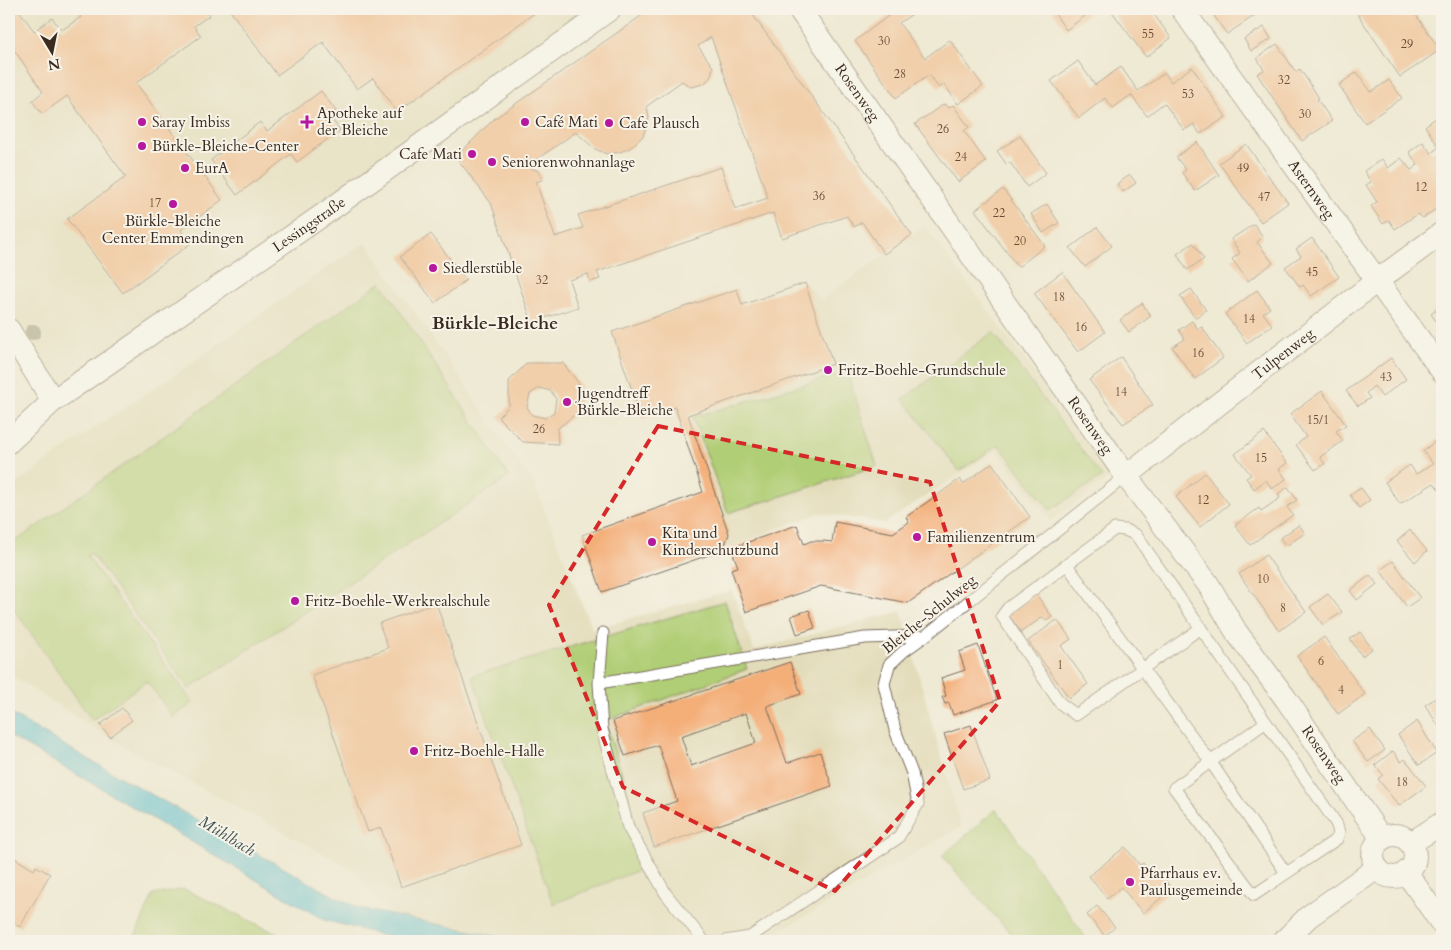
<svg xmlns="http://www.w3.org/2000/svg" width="1451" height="950" font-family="Cardo,serif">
<rect width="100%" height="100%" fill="#f7f3e8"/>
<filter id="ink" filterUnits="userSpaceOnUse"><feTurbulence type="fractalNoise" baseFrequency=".02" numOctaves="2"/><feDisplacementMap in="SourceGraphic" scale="10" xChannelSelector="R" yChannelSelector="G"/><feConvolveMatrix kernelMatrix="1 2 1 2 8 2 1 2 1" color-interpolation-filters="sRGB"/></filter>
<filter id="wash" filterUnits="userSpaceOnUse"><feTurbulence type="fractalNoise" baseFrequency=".0096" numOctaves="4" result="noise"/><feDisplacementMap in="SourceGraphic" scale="20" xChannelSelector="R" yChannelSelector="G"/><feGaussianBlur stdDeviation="1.12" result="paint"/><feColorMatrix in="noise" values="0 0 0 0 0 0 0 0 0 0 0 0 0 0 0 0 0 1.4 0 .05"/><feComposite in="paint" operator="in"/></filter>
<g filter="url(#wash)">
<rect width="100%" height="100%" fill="#efead4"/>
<!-- built -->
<path fill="#e3dcba" d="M9 9H610L53 401 9 330Z
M925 226 1111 476 1051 521 996 450 885 523 819 513 723 550 675 408 642 419 612 332 737 289 743 305 805 283 821 300Z
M366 243 447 358 510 451 534 483 592 629 732 590 754 650 901 611 961 827 762 941H522L391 915 354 870 116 742 9 674V489L100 424 192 363 329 266Z"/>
<!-- green -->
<path fill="#b0ce75" stroke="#767c4a" d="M381 282 509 477 189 689 91 553 87 556 193 703 173 717 147 681 92 720 9 602V546Z
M993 332 1102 477 1050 510 999 445 959 471 903 399Z
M847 372 877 466 728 513 693 417Z
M725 601 747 669 605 721 627 789 644 868 553 904 472 676Z
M996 809 1088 941H1017L942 856Z
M184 889 292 941H133L153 895Z"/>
<!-- water -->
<path fill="#56bdd4" stroke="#487479" d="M9 713 88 759 332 895 361 909 522 941H404L324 920 114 796 9 736Z"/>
<g id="blocks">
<!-- building -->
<path fill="#f4af79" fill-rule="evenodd" d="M9 9H18L34 31 52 18 62 30 81 17 75 9H205L210 15 194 26 201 36 136 83 222 200 181 230 190 244 123 293 67 219 126 177 67 96 42 114 32 101 43 92 15 51 9 56Z
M229 9H540L397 112 373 78 357 89 323 42 277 75Z
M651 9H759L752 14 912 235 884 254 862 222 854 227 847 216 782 238 773 213 597 272 600 279 590 282 588 274 569 280 578 307 532 322 491 203 456 157 494 119ZM711 37 768 198 735 209 721 167 578 215 583 228 555 237 536 182 542 180 540 172 527 166 576 132 595 149 607 154 620 152 630 148 643 136 649 118 647 106 682 81 691 87 703 84 707 81 711 76 713 67 698 46Z
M889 9H920L899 23 925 58 950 40 983 86 958 104 944 84 939 88 929 75 896 98 855 41 892 13Z
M1056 9H1086L1089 13 1066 30 1053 11Z
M1110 9H1150L1171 38 1146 57Z
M1209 9H1253L1257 14 1227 34Z
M1354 9H1412L1440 50 1400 77Z
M1264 27 1271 39 1251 51 1244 39Z
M1277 44 1296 72 1300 69 1319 98 1317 99 1332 121 1302 141 1257 74 1264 70 1257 58Z
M1078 61 1095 85 1121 67 1138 91 1165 73 1171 82 1192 67 1226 117 1200 134 1194 124 1184 130 1164 103 1147 116 1131 95 1113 108 1105 98 1079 118 1051 81Z
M1357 72 1371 92 1389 80 1402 98 1365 123 1339 85Z
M321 91 336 111 329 116 340 130 297 162 291 154 237 195 211 160 260 122 267 131Z
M944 104 948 108 953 105 969 127 964 131 986 162 958 182 915 124Z
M1441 114 1442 116V205L1423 218 1418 214 1395 229 1389 220 1383 224 1371 206 1377 202 1366 185 1371 182 1364 171 1382 159 1388 168 1401 158 1411 170 1418 165 1409 152 1423 142 1431 153 1439 147 1425 126Z
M1020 136 1046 173 1027 187 1010 162 1007 165 997 151Z
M1197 142 1219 175 1195 191 1182 173 1186 170 1176 157Z
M1246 144 1288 203 1261 222 1219 163Z
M1130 175 1136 183 1123 192 1117 184Z
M1003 189 1045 246 1018 267 975 210Z
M1047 204 1059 223 1043 233 1031 214Z
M1254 224 1263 237 1257 242 1273 263 1248 281 1232 259 1240 253 1231 239Z
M1097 227 1112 246 1085 267 1070 248Z
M431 234 466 280 435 303 400 257Z
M1312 238 1339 277 1311 296 1303 285 1300 287 1285 267 1301 256 1296 249Z
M1193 243 1204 259 1187 270 1177 254Z
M1062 272 1105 332 1078 352 1034 293Z
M805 283 833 364 688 415 729 534 723 550 602 592 582 535 703 492 675 407 642 419 612 332 737 289 742 305Z
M1191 289 1206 310 1195 318 1180 296Z
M1257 290 1270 308 1263 313 1272 325 1247 343 1225 314Z
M1142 303 1151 316 1129 332 1120 320Z
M1442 306V329L1431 314Z
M1192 321 1198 329 1202 327 1223 358 1195 379 1172 347 1185 339 1179 330Z
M1121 357 1153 405 1123 424 1089 380Z
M1391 358 1406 379 1382 397 1374 386 1366 393 1370 398 1358 406 1346 391Z
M527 363H563L580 385 578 412 557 429 558 444 523 442 498 417 509 406V381ZM539 388 551 391 556 399 554 412 545 418 532 415 527 407 530 394Z
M1322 391 1346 425 1336 431 1343 441 1320 457 1325 464 1315 470 1296 445 1306 437 1290 414Z
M1264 432 1287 463 1279 469 1286 479 1272 489 1266 480 1254 489 1246 478 1251 475 1235 454Z
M1438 439 1442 444V491L1441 492 1434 483 1400 504 1385 482 1410 465 1416 474 1433 464 1423 451Z
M992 463 1030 517 908 603 821 586 746 612 731 569 738 567 731 548 797 525 804 544 811 541H824L832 542 835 522 893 533 909 522 906 517 960 479 963 484Z
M1205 473 1229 504 1200 527 1176 497Z
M1288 487 1297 500 1287 507 1293 515 1250 545 1235 525 1259 508 1261 511 1280 498 1278 494Z
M1361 488 1370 500 1359 508 1350 495Z
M1299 525 1305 533 1286 546 1280 538Z
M1410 530 1427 551 1415 562 1397 541Z
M1266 555 1306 612 1279 631 1239 574Z
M1393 561 1420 598 1407 607 1380 570Z
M1370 575 1377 584 1357 600 1350 591Z
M1036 594 1052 617 1046 621 1043 617 1021 632 1008 614Z
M1328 594 1342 612 1323 625 1310 607Z
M436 603 521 845 401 887 381 828 368 832 312 675 388 648 379 623Z
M809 610 815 628 797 634 791 616Z
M1057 620 1071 639 1061 646 1088 684 1069 698 1028 641Z
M1360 632 1372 649 1362 656 1350 639Z
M1324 637 1365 694 1338 714 1297 656Z
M978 645 997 700 953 715 949 703 945 704 942 697 946 696 941 678 965 670 959 652Z
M790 662 801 694 767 706 787 763 820 752 832 786 654 847 643 813 677 801 658 745 625 756 613 721ZM746 713 756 743 691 766 681 736Z
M1442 694V731L1425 705Z
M122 708 132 720 110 737 100 725Z
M1417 721 1437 753 1419 765 1398 735Z
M971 725 990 780 963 789 944 734Z
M1370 729 1385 750 1368 762 1352 741Z
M1393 751 1401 762 1405 759 1426 786 1399 806 1378 779 1383 775 1375 765Z
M1125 847 1140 865 1143 863 1154 876 1159 872 1172 889 1143 913 1121 887 1107 899 1089 876Z
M9 855 34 870 36 866 50 874 20 927 9 921Z
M1097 906 1115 927 1105 936 1087 915Z"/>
</g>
</g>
<g filter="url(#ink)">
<use href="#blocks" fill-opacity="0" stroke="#7a6d5e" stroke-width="1"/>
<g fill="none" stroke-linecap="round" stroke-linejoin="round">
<defs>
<path id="lane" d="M1067 565 1210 761 1286 873
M1201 628 1076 715 1060 703 1002 616 1008 608 1115 529 1125 530 1136 535C1203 631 1269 727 1336 823L1339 832 1337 839 1254 895 1174 788 1266 722
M603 633 599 683 602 729 628 827 666 894 704 941
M599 683 865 638 925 636
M726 941 750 937 898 838 918 804 912 773 895 730 884 684 889 665 904 651 925 636 1126 476"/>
<g id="street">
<path id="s1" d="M799 9 1126 476 1208 584 1237 633 1286 699 1382 839"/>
<path id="s2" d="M1182 9 1442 371"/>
<path d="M9 330 53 401"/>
<path id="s3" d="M9 442 53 401 327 212 610 9"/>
<path id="s4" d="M1126 476 1378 280 1442 233"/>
<circle cx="1394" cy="856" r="21"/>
<path d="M1411 843 1442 823"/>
<path d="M1406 872 1442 924"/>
<path d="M1284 941 1308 917 1377 868"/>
</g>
</defs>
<!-- lane casing -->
<use href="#lane" stroke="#7a6d5e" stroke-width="13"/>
<!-- street casing -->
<use href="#street" stroke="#7a6d5e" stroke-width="24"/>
<!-- lane -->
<use href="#lane" stroke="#fff" stroke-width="11"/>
<!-- street -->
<use href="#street" stroke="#fff" stroke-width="22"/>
</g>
<!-- trees -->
<circle fill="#9c977c" cx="33" cy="332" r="8"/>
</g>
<!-- marked area -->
<path d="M0 0H1451V950H0ZM658 426 930 482 1000 701 835 891 623 787 549 605Z" fill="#efead4" fill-opacity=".55" fill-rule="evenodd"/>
<path fill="none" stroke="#d62828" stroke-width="4" stroke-dasharray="10 6" stroke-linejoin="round" d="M658 426 930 482 1000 701 835 891 623 787 549 605Z"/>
<!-- markers -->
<g fill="#b5179e" stroke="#f7f3e8" stroke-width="2">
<circle cx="142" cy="122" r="5"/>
<path d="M304.5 114.5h5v5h5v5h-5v5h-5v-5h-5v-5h5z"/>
<circle cx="525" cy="122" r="5"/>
<circle cx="609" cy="123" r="5"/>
<circle cx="142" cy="146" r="5"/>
<circle cx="472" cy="154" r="5"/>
<circle cx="492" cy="162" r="5"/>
<circle cx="185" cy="168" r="5"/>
<circle cx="173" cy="204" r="5"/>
<circle cx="433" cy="268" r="5"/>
<circle cx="828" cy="370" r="5"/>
<circle cx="567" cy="402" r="5"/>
<circle cx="917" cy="537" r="5"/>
<circle cx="652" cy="542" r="5"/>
<circle cx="295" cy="601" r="5"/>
<circle cx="414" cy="751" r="5"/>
<circle cx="1130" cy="882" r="5"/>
</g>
<g text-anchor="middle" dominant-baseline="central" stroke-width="4" stroke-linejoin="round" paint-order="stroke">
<!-- number labels -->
<g font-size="12" fill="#694b35">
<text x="1148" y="34">55</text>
<text x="884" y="41">30</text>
<text x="1407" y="44">29</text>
<text x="900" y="74">28</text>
<text x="1284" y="80">32</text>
<text x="1188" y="94">53</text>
<text x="1305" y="114">30</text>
<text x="943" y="129">26</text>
<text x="961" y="157">24</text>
<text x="1243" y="168">49</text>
<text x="1421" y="187">12</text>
<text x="819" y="196">36</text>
<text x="1264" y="197">47</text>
<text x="155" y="203">17</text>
<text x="999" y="213">22</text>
<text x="1020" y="241">20</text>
<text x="1312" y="272">45</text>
<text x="542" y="280">32</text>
<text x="1059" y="297">18</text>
<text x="1249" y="319">14</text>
<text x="1081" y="327">16</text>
<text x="1198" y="353">16</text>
<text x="1386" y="377">43</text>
<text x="1121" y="392">14</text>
<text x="1318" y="420">15/1</text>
<text x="539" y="429">26</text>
<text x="1261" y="458">15</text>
<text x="1203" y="500">12</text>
<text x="1263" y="579">10</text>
<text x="1283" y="608">8</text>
<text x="1321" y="661">6</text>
<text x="1060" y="665">1</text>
<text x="1341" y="690">4</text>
<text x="1402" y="782">18</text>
</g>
<!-- street labels -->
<g font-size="15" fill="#3b2a1e" stroke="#f7f3e8">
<text stroke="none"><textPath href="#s1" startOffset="102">Rosenweg</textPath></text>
<text stroke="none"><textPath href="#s2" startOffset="222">Asternweg</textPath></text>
<text stroke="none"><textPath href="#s3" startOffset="371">Lessingstraße</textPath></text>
<text stroke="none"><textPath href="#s4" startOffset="199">Tulpenweg</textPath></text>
<text stroke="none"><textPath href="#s1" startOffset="508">Rosenweg</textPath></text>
<text transform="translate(929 614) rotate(-39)">Bleiche-Schulweg</text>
<text stroke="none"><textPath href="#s1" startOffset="912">Rosenweg</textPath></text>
</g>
<!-- poi labels -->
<g font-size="15" fill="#3b2a1e" stroke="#f7f3e8" text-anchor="start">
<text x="317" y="113">Apotheke auf<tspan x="317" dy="17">der Bleiche</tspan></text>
<text x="152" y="122">Saray Imbiss</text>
<text x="535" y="122">Café Mati</text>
<text x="619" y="123">Cafe Plausch</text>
<text x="152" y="146">Bürkle-Bleiche-Center</text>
<text x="462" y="154" text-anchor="end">Cafe Mati</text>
<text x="502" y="162">Seniorenwohnanlage</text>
<text x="195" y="168">EurA</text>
<text x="173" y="221" text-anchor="middle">Bürkle-Bleiche<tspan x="173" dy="17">Center Emmendingen</tspan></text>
<text x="443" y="268">Siedlerstüble</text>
<text x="838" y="370">Fritz-Boehle-Grundschule</text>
<text x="577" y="393">Jugendtreff<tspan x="577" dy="17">Bürkle-Bleiche</tspan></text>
<text x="662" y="533">Kita und<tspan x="662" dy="17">Kinderschutzbund</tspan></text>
<text x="927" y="537">Familienzentrum</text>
<text x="305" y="601">Fritz-Boehle-Werkrealschule</text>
<text x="424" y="751">Fritz-Boehle-Halle</text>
<text x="1140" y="873">Pfarrhaus ev.<tspan x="1140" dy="17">Paulusgemeinde</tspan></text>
</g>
<!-- water labels -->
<g font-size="16" font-style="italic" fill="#435655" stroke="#f7f3e8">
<text transform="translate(227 836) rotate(31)">Mühlbach</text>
</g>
<!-- quarter labels -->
<g font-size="18" font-weight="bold" fill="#3b2a1e" stroke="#f7f3e8">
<text x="495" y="323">Bürkle-Bleiche</text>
</g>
</g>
<!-- margin -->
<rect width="1451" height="950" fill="none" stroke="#f7f3e8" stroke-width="30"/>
<!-- north arrow -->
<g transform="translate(52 52) rotate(170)" stroke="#f7f3e8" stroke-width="4" paint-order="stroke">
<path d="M0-4L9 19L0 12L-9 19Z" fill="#3b2a1e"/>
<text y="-8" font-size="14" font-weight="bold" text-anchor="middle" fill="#3b2a1e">N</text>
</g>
</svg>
